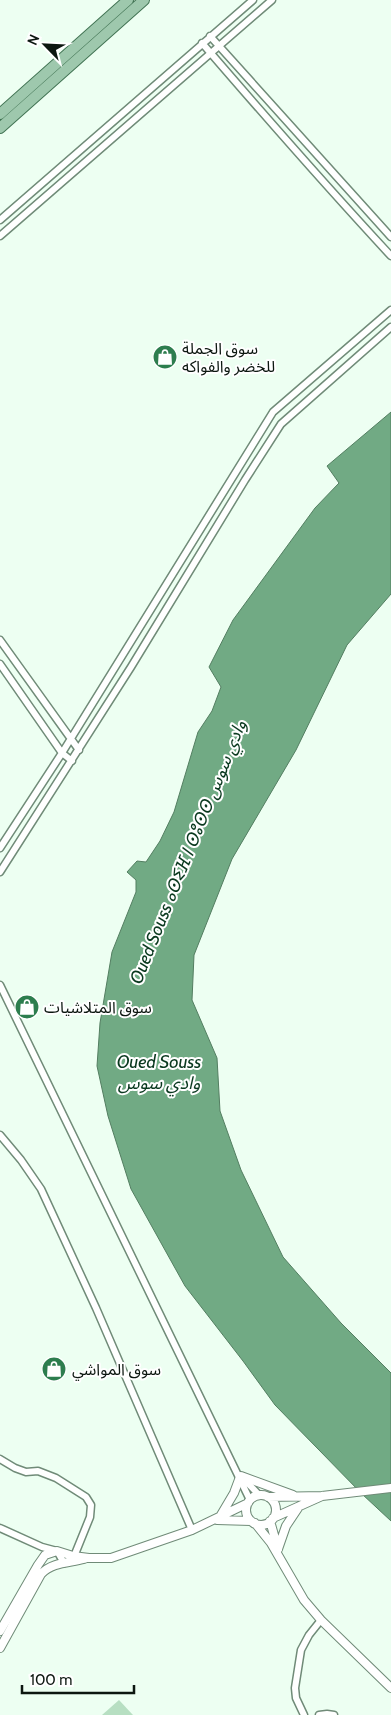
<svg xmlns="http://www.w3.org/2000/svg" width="391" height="1715" font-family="Cabin,'Noto Sans Arabic','Noto Sans Tifinagh',sans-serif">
<rect width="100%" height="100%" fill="#edfff2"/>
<!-- green -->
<path fill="#b7dfc2" d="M119 1700 133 1715H102Z"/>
<!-- water -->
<path fill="#71aa84" stroke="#537e61" d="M391 412V594L347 645 296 750 232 859 194 955 192 1000 217 1058 220 1111 241 1170 283 1257 341 1323 391 1373V1521L362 1494 275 1405 243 1361 185 1286 131 1189 108 1116 97 1066 100 1023 112 952 136 892V880L127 872 137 861 146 862 160 841 174 812 198 732 212 711 221 687 209 667 233 620 315 508 339 483 327 466Z"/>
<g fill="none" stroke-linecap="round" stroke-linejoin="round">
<defs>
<path id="minor" d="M210 36 391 237
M202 43C264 115 327 187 391 256
M0 220 253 0
M0 236 272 0
M0 640 79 750
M0 664 62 753 72 761
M0 848 62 753 273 412 391 310
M0 872 131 667 245 480 281 424 391 327
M0 985 250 1500
M0 1135 21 1160 41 1189 96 1308 192 1530
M0 1459 15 1468 26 1472 38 1471 56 1478 86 1497 91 1505 90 1517 73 1559
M242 1477 259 1495
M0 1528 42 1547 57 1551 64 1563
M304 1715 296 1698 295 1688 301 1650 309 1635 321 1620
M319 1715 327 1714 334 1715"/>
<path id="tertiary" d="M241 1476 293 1495
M246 1510a15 15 0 1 1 30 0a15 15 0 1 1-30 0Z
M268 1497 322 1496 391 1488
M221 1515 234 1493 240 1477
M273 1518 322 1496
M217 1520 251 1521
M270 1521 278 1549
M255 1523 271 1543 304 1600 321 1620 391 1688
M278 1549 286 1526 298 1508
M0 1631 38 1565 45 1555 57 1551 73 1556 89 1558H111L192 1530 248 1503
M0 1648 41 1574C52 1562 69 1563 84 1559"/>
<path id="primary" d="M0 114 128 0
M0 128 144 0"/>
</defs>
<!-- minor casing -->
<use href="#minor" stroke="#708b78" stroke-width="9"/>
<!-- tertiary casing -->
<use href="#tertiary" stroke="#708b78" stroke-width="10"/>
<!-- primary casing -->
<use href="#primary" stroke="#417353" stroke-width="12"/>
<!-- minor -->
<use href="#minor" stroke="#fff" stroke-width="6"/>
<!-- tertiary -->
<use href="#tertiary" stroke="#fff" stroke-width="8"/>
<!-- primary -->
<use href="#primary" stroke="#9ec8ad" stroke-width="10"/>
</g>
<!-- icons -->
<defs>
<symbol id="shop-disc" viewBox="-11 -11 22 22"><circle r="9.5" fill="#2d7d4e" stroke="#fff"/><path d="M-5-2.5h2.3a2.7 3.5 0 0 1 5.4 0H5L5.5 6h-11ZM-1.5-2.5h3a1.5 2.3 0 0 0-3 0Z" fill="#fff"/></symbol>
</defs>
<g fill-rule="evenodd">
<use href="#shop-disc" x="151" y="343" width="28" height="28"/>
<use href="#shop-disc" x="13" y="993" width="28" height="28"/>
<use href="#shop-disc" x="40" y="1355" width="28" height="28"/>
</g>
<g text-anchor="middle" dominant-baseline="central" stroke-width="4" stroke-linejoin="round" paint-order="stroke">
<!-- poi labels -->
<g font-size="16" fill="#0c1710" stroke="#fff" text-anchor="start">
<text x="182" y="348">سوق الجملة<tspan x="182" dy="18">للخضر والفواكه</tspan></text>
<text x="44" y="1007">سوق المتلاشيات</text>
<text x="72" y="1369">سوق المواشي</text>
</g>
<!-- water labels -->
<g font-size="18" font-style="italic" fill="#0a391f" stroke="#fff">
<text transform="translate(188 852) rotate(-68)">Oued Souss ⴰⵙⵉⴼ ⵏ ⵙⵓⵙⵙ وادي سوس</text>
<text x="159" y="1062">Oued Souss<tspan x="159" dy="21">وادي سوس</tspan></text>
</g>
</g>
<!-- north arrow -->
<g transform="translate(45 45) rotate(294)" stroke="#ffffff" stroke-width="4" paint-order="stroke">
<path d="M0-4L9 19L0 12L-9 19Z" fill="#0c1710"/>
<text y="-8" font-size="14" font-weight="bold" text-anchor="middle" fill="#0c1710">N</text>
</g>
<!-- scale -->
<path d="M22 1685v8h112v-8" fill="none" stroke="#0c1710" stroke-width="2.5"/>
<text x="30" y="1685" font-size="15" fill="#0c1710" stroke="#ffffff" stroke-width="4" paint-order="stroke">100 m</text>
</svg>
